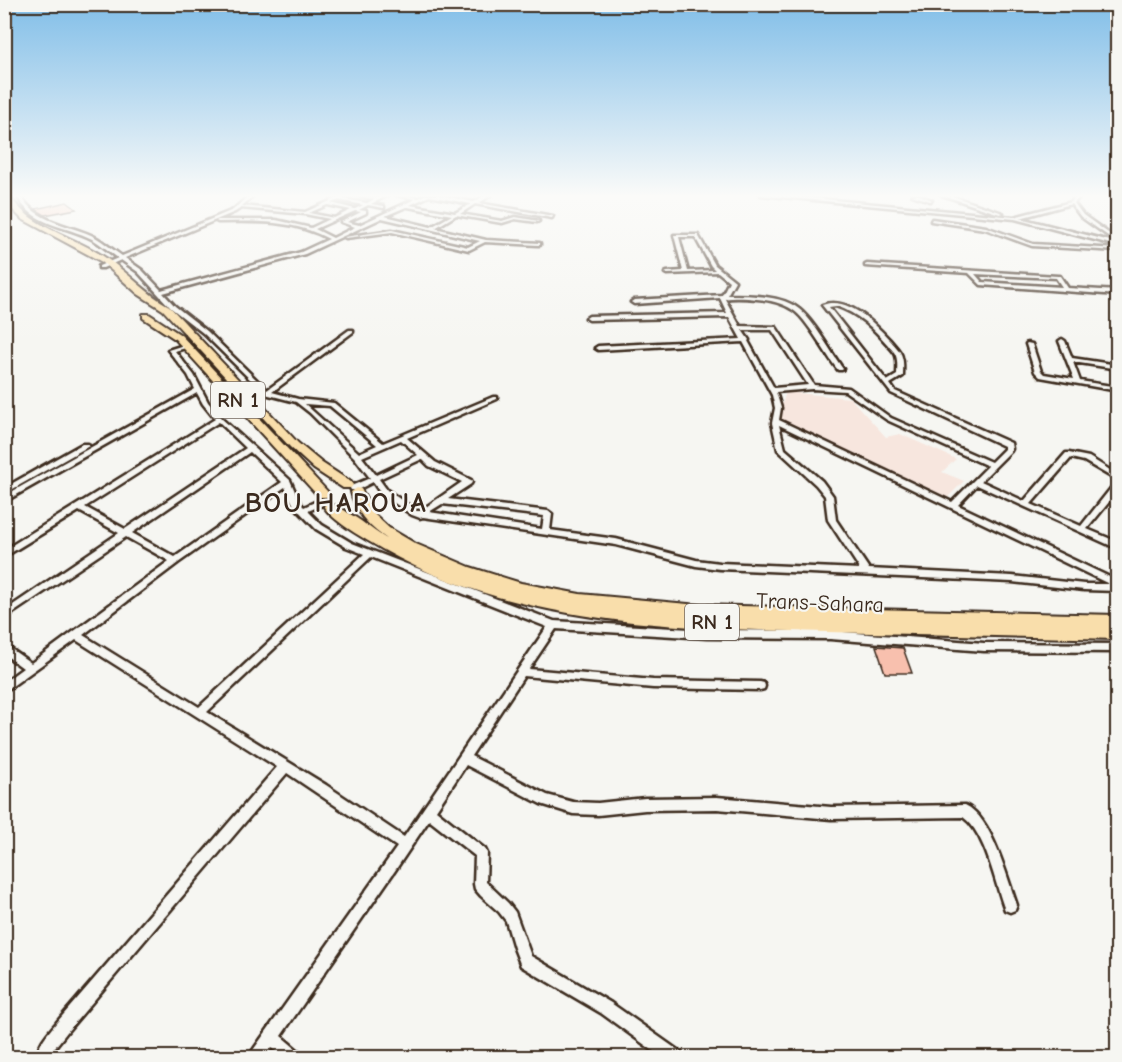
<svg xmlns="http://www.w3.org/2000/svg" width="1122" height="1062" font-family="'Comic Neue',sans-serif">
<rect width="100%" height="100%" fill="#f6f6f2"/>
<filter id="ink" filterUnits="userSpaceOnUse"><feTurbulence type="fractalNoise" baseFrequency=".0167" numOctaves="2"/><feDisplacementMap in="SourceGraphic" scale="12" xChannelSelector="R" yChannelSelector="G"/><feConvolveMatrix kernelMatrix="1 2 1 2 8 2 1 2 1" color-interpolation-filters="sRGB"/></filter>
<g filter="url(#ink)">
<!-- built -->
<path fill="#f7e6de" d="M786 392 850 398 886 437 900 434 956 459 942 472 964 481 946 499 777 420Z"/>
<!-- building -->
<path fill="#f8c0ae" stroke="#3b2a1e" stroke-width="1.5" d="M67 202 76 209 45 215 35 209Z
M876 646 903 648 912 673H885Z"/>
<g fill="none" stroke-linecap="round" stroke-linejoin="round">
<defs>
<path id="minor" d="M17 195H21C33 222 72 225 95 237 104 242 113 250 122 256L233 210 249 195H254L242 206 305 212 344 195H350L343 199 367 203 374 199 355 195 377 198 382 195H388L371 204 384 206V208L368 205 359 210 366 211V213L347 222 359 225 415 199 397 195 419 198 424 195H439L474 202 485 195H491L479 203 553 216 552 218 475 204 460 214 502 221 515 217 539 221 537 222 515 219 502 223 456 215 435 228 486 240 540 243V245H538L485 242 469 250 392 232 346 238 344 237 392 230 468 247 480 241 382 218 305 254 163 293 175 306 207 331 267 390 349 330H353V332L272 392 298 399 334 403 383 443 493 397H497V399L407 438 435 462 471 480 472 482 471 484 448 499 548 511 552 514 550 530 616 539 696 560 720 563 860 569 828 520 825 496 816 485 778 450 772 423 775 408 772 395 743 342 598 350 595 348 598 346 741 339 729 317 589 320 586 318 589 316 727 313 720 298 634 304 631 302 634 300 722 295 729 281 718 272 667 274 665 273 667 272 683 271 674 235H698L715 265 735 281 727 295C748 295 782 295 799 309 814 321 831 352 843 369L842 370H838C826 355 807 319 793 310 783 303 769 300 757 299 747 298 734 297 725 299L740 326 776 327 814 385 849 388 891 418 991 462 1004 449V446L891 393 822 305C848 295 875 324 891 341 895 346 901 351 902 357 904 363 903 370 903 376L890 384 895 391 1011 443 1012 449 1011 451 981 481 1024 501 1066 453H1069L1089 457 1118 475V481L1084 461 1071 458 1031 504 1081 526 1115 483H1118V491L1087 529 1118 542V549L977 485 958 505 1118 581V591L1084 590 1012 582 720 569 696 566 616 545 423 517 420 518 412 515 381 494 373 482 357 490H351L350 488 351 486 370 478 355 458 310 413 296 402 265 394 203 333 171 308 138 272 121 260 103 268H99V266L118 258C110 252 101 244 92 239 67 226 30 225 17 195ZM429 196H430L471 204 455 213 410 205ZM339 200 363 205 355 209 331 203ZM327 205H328L351 210 334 218 309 213ZM406 207H408L452 215 431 227 385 216ZM241 208 305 214 330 219 311 228 276 220H218L216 221 218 222C256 221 294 220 329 239L301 252 161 290 142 270 125 258 235 212ZM355 211 361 212 341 222 355 227 333 238 315 229ZM679 237H695L711 266 715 270 688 271ZM836 306C858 313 873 328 888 345 890 348 895 352 896 356 898 362 897 370 897 375L887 381 829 307ZM742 330H772L808 385 774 388 748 341 749 340ZM812 389 845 391 887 420 988 466 952 502 779 420 781 408 776 392ZM305 404 330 406 377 445 359 453ZM779 425 1109 584H1084L1012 576 869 569 836 520 833 496 822 481 785 449ZM401 440 418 455 376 475 362 457ZM422 459 429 466 462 482 420 511H417L387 490 379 479ZM442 504 544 516 542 529 429 512Z
M761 195H780L1014 217 1071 202 1077 195H1081L1074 203 1083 215 1118 240V243L1081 217 1071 204 1020 218 1118 243V246L1015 219Z
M912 195H919L932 200 930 201Z
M942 195H949L1003 213 1000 214Z
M932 219 986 227 1033 244 1118 249V251L1032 246 985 229 931 221Z
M867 264 1058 276H1060L1068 288 1118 291V295L981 285 969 273 865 266V265ZM975 274 1056 278 1062 287 982 282Z
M1062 339 1065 341 1072 358 1118 365V369L1073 362 1080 381 1118 387V391L1040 377 1035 372 1026 344 1027 343 1032 344 1041 371 1044 374 1074 379 1059 341Z
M187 344 189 345V347L175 351 194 375 208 402 221 418 290 480 300 503 304 507 319 500H325L326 502 325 504 308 511 322 525 352 543 554 621 707 630 830 631 984 643 1118 644V652L984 651 830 639 707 638 556 629 529 669 653 680 760 682 764 683 765 686 764 689 760 690 653 688 524 676 471 756 547 795 573 802 598 803 645 798 717 797 831 807 965 805C992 817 1007 878 1017 905L1015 910 1010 912 1005 910C995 884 986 833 963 817L831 819 717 809 645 810 598 815 573 814 541 804 466 765 436 810 485 849 487 853 486 882 508 903 515 912 531 956 611 1003 682 1053 684 1058H663L601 1013 521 966 514 948 506 921 499 912 481 896 475 889 474 884 475 856 429 820 394 872 281 1036 301 1053 303 1058H284L272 1048 265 1058H249L251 1053 397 847 287 773 67 1032 52 1051 53 1058H37C38 1043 48 1033 57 1022L277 767 76 640 4 692V682L23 668 4 654V644L31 663 169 561 126 537 4 619V611L119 533 79 511 4 557V550L215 419 203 404 197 393 4 502V496L195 389 188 375 168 350ZM219 422 246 448 125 529 85 507ZM250 452 282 482 175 557 132 533ZM285 487 294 506 316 529 346 547 364 554 199 707 83 635 178 563ZM371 557 547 627 404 837 326 785 207 712Z
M82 444H88L89 446 4 494V488Z"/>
<path id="trunk" d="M4 195H9C32 230 74 235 106 258 129 273 145 293 169 306L298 443 322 463 351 482 353 485 351 488H343L314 469 290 447 163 310 138 294 102 262 22 219 12 209Z
M143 314H149L181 335 327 491 329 494 327 497H319L175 339 143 318Z
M357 488 361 489 375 515 389 528 416 544 470 567 521 583 580 594 699 605 1118 615V639C1021 637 924 634 827 632 675 628 518 626 382 549 365 539 335 523 324 507L325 504C338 501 374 532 387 539 369 527 356 513 351 492Z"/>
</defs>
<!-- minor casing -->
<use href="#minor" stroke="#3b2a1e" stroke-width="5"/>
<!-- trunk casing -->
<use href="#trunk" stroke="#3b2a1e" stroke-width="4"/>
<!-- minor -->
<use href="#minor" fill="#f6f6f2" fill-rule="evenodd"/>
<!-- trunk -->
<use href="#trunk" fill="#f9deab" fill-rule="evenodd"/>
</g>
</g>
<!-- sky -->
<linearGradient id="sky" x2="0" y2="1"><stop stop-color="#81bee8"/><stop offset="0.57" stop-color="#fbfbf9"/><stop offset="1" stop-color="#fbfbf9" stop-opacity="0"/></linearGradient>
<rect width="1122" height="344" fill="url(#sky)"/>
<g text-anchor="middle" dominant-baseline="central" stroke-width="4.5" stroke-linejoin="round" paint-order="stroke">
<!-- shield labels -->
<g fill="#f6f6f2" stroke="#73675e" stroke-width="1.5">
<rect x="211" y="382" width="54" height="36" rx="4.5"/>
<rect x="685" y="604" width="54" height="36" rx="4.5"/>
</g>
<g font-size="21" font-weight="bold" fill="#3b2a1e">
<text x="238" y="400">RN 1</text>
<text x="712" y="622">RN 1</text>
</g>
<!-- street labels -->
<g font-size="22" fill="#3b2a1e" stroke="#f6f6f2">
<text transform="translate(820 603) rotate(2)">Trans-Sahara</text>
</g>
<!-- district labels -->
<g font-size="28" font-weight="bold" letter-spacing="1.5" fill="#3b2a1e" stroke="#f6f6f2">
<text x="336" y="503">BOU HAROUA</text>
</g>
</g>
<!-- margin -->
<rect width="1122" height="1062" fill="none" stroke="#f6f6f2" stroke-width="24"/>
<rect x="12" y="12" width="1098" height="1038" fill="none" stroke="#3b2a1e" stroke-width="2" filter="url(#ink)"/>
</svg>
